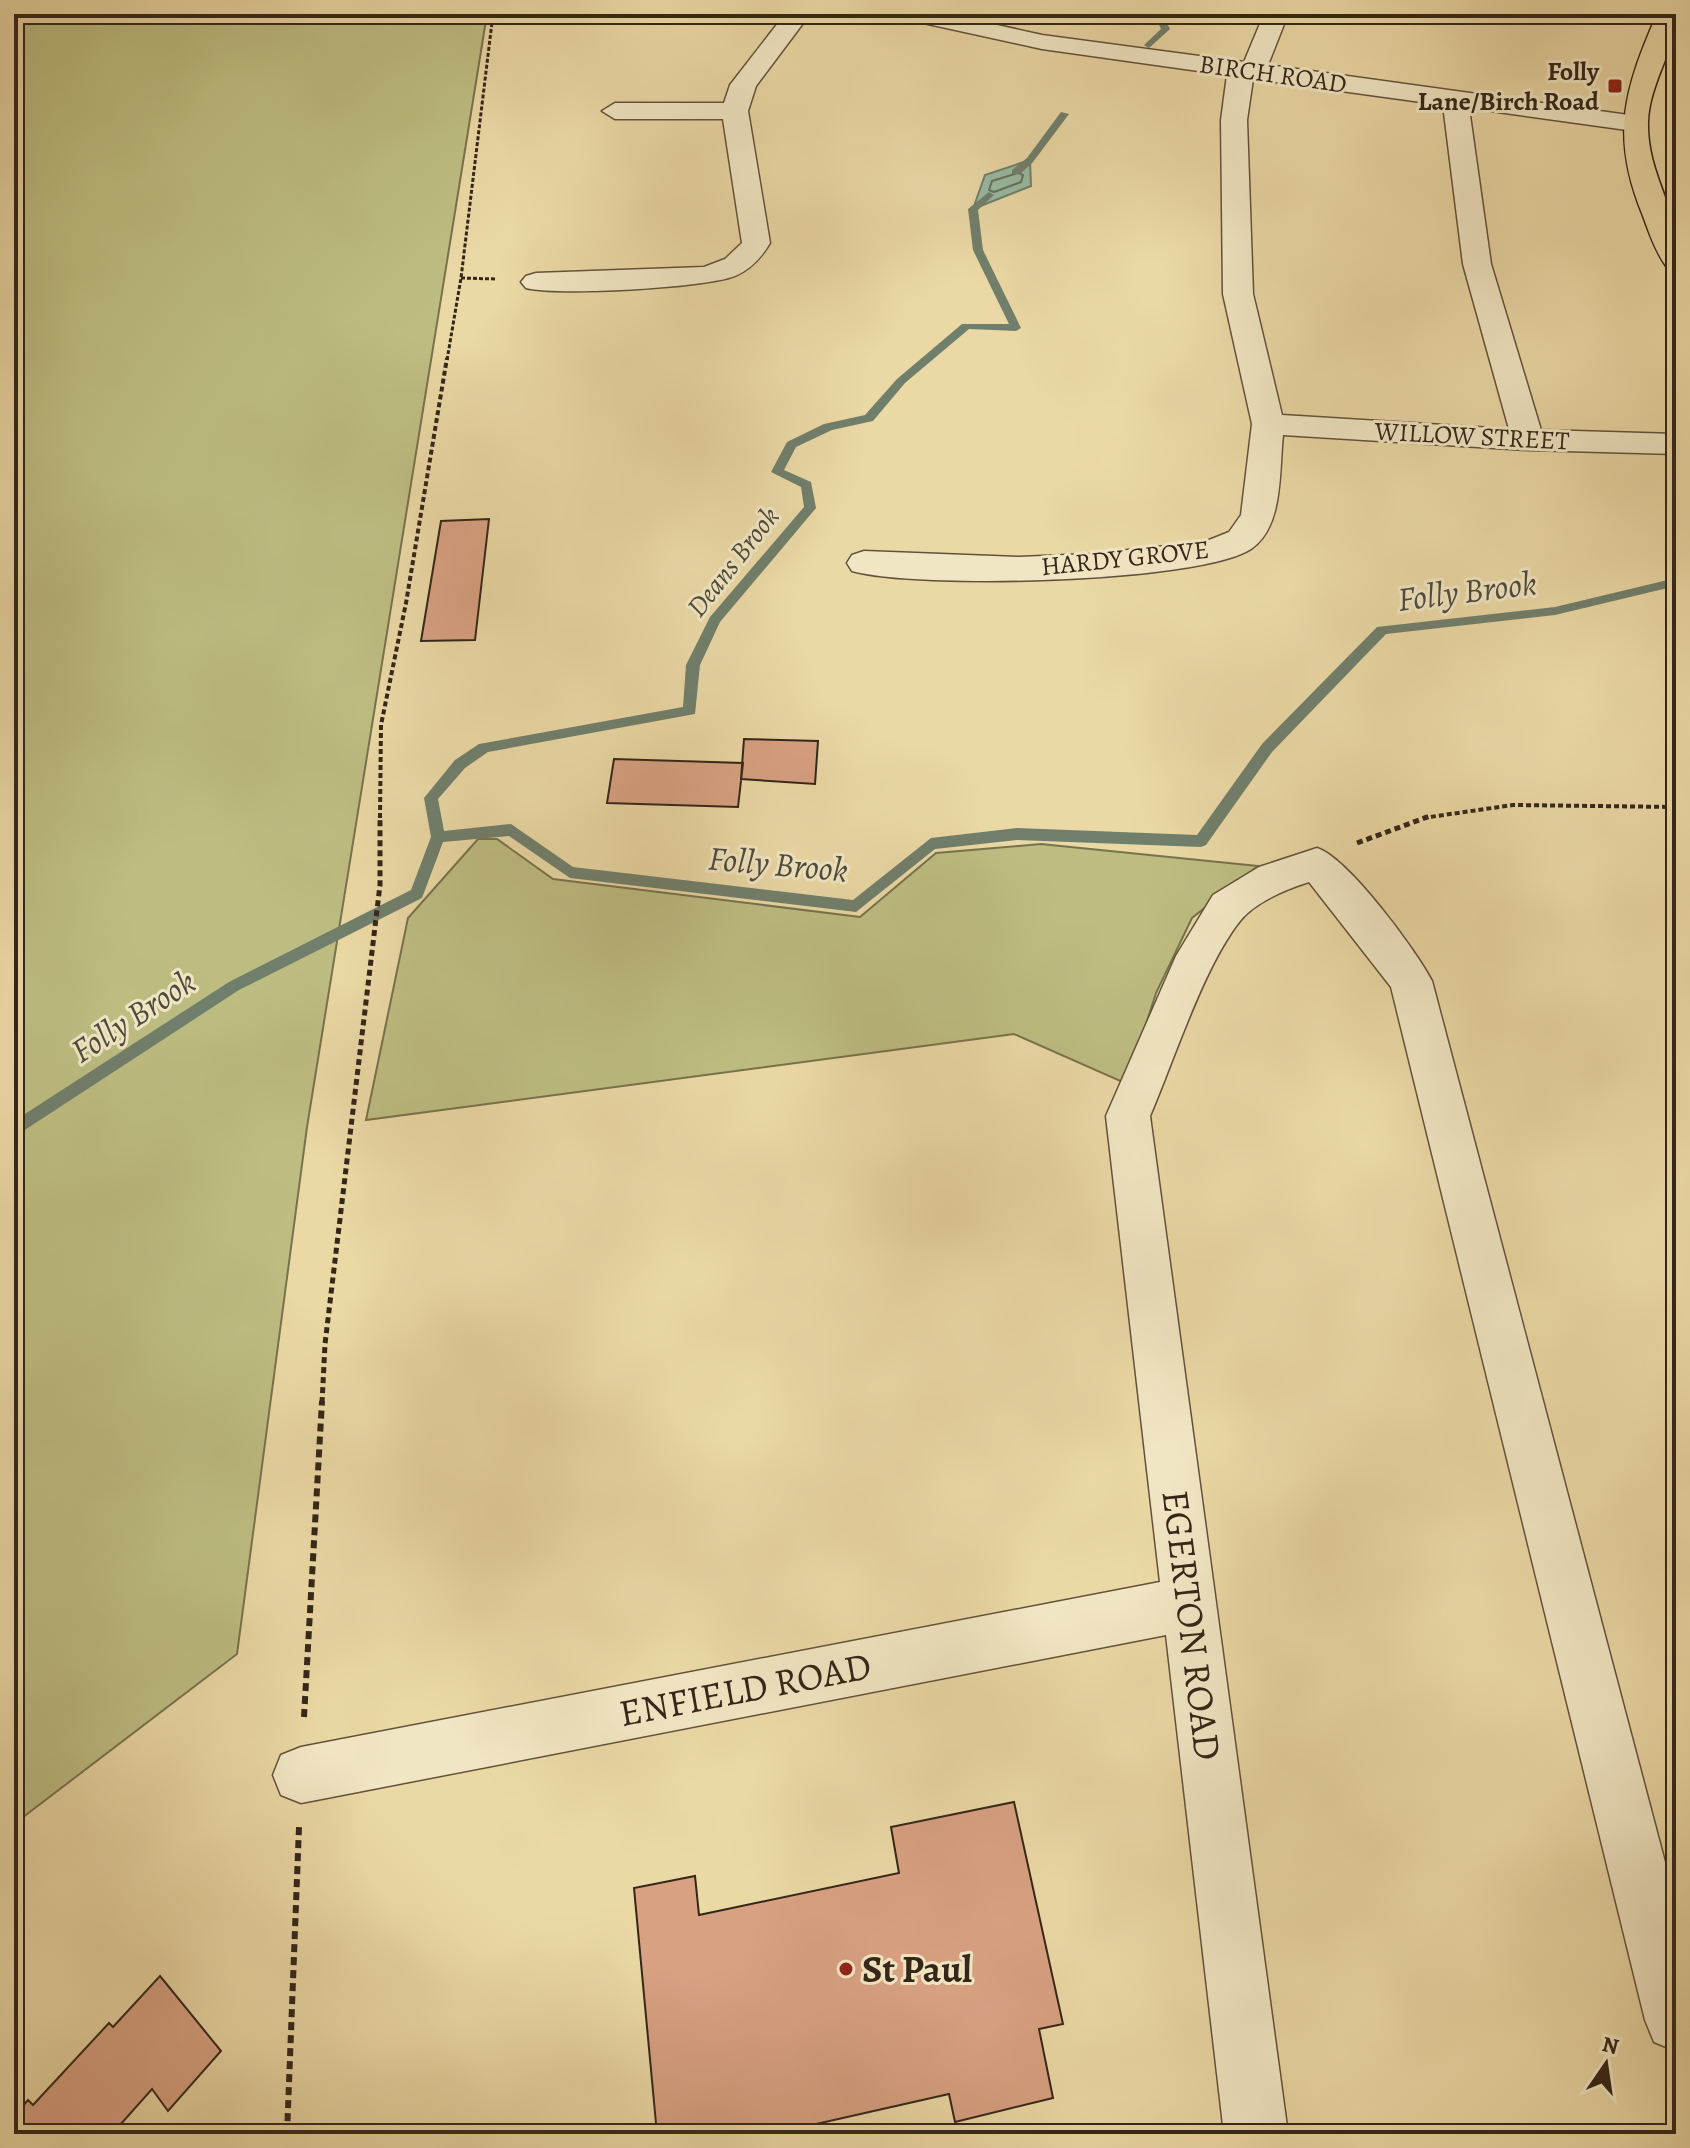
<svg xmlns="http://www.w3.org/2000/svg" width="1690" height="2148" font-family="Alegreya,serif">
<rect width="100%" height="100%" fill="#ead8a5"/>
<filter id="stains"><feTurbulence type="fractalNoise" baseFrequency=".0025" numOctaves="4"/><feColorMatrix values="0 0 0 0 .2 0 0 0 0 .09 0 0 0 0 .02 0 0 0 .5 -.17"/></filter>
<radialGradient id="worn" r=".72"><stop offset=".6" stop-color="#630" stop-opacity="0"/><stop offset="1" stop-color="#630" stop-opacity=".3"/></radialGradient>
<!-- green -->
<path fill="#bdbd82" stroke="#78724d" stroke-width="2" d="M14 14H487L307 1127 237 1654 14 1824Z
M478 839H497L553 879 860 917 936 853 1041 844 1258 866 1192 918 1156 993 1127 1084 1014 1034 366 1120 408 918Z"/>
<!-- water -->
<path fill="#98baa4" stroke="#707f6c" stroke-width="2" d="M1030 160 1031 186 973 209 985 175Z"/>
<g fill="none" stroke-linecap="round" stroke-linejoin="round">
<!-- shore -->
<path stroke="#66705e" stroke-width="2" d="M1018 173 1023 175 1021 182 994 192 989 190 992 181Z"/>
<!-- stream -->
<path fill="#707f6c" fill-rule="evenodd" d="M1154 14H1162L1170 29 1149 48 1144 45 1161 29Z
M1061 112 1069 114 1033 162 1020 174H1012V170L1027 158Z
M989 192 994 195 978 210 983 250 1021 328 1016 331 969 329 905 383 873 421 832 430 796 447 784 470 811 482 816 508 720 622 700 665 695 714 488 752 465 768 438 799 444 831 511 824 573 867 853 900 931 838 1017 828 1197 835 1262 744 1377 627 1555 607 1676 578V586L1555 615 1386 634 1272 752 1206 845 1201 847 1017 840 935 849 856 912 570 878 509 836 443 842 422 898 239 990 14 1137V1121L229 982 411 890 431 837 424 798 455 760 479 744 683 707 686 665 710 617 804 507 801 487 771 472 787 442 824 424 865 415 897 379 962 324H1009L973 250 968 209Z"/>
</g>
<!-- building -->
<path fill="#d8a182" stroke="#342618" stroke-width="2" d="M489 519 475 640 421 641 441 521Z
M744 739 818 741 815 784 741 779Z
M614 759 743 763 738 807 607 803Z
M1014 1802 1063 2024 1039 2029 1053 2098 955 2122 949 2094 772 2134H657L634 1888 695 1876 699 1915 899 1873 891 1827Z
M160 1976 221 2051 168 2111 152 2089 112 2134H14V2116L28 2100 33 2105 109 2023 113 2027Z"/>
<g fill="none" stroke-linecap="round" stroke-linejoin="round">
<defs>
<path id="minor" d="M785 14H810L756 86 748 111 770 243C761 258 751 269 735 276 706 288 556 296 526 288L521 282 526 276 536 273 704 267 725 259 742 243 723 119H615L602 111 615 103H724L730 85Z
M902 14H948L1042 35 1244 62 1264 14H1288L1268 65 1643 117 1647 123 1643 129 1634 131 1469 108 1491 264 1541 430 1676 434V454L1528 450 1283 435C1279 469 1284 527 1251 549 1199 583 915 589 852 571L847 563 852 555 864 551 1019 557 1090 554 1204 542 1229 532 1241 515 1252 424 1223 294 1221 120 1227 75 1042 49 905 19ZM1253 79 1443 105 1463 264 1509 429 1282 415 1253 294 1247 120Z
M1317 848C1348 858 1416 950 1432 981L1676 1904V2051L1654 2042 1645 2020 1391 987 1309 882C1287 889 1255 902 1240 921 1204 966 1174 1060 1150 1116L1288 2134H1224L1166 1635 301 1803 281 1795 273 1775 281 1755 301 1747 1160 1582 1106 1116 1176 956 1213 895 1259 867Z"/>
<path id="major" d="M1657 14H1676C1676 49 1649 84 1648 122 1647 160 1664 190 1675 225 1679 238 1676 255 1676 269L1666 266C1655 251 1649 232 1643 216 1610 136 1624 90 1657 14Z"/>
</defs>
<!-- minor casing -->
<use href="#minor" stroke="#62523b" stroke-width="3"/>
<!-- major casing -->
<use href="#major" stroke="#342618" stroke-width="3"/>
<!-- path-far3 -->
<path stroke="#342618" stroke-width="3" stroke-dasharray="4 2" stroke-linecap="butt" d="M461 278 496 279
M447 360 461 278 493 14"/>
<!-- path-far2 -->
<path stroke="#342618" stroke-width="4" stroke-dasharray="5 3" stroke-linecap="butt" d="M380 818 381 725 406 603 447 358
M1423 818 1513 805 1676 807"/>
<!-- path-far1 -->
<path stroke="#342618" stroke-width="5" stroke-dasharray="6 4" stroke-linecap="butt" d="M1357 843 1430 816
M322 1403 325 1344 380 885V816"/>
<!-- path -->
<path stroke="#342618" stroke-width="6" stroke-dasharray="8 5" stroke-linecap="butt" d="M304 1717 322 1401
M287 2134 299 1827"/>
<!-- minor -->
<use href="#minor" fill="#f1e6c4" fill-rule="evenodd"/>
<!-- major -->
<use href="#major" fill="#ead8a5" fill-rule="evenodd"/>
</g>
<!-- markers -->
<g fill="#8f2418" stroke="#f1e6c4" stroke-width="3">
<rect x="1607" y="78" width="16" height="16" rx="4"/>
<circle cx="846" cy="1969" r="8"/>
</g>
<g text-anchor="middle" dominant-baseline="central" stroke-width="6" stroke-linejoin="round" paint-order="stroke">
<!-- far-poi labels -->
<g font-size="26" font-weight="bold" fill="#342618" stroke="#f1e6c4" text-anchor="end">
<text x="1599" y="71">Folly<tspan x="1599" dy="30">Lane/Birch Road</tspan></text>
</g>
<!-- far-street labels -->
<g font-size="26" fill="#342618" stroke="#f1e6c4">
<text transform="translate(1273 74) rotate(8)">BIRCH ROAD</text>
<text transform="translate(1472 436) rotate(3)">WILLOW STREET</text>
<text transform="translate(1125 558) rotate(-6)">HARDY GROVE</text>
</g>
<!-- far-water labels -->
<g font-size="28" font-style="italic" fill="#4d4b3b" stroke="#f1e6c4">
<text transform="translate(733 562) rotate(-52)">Deans Brook</text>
</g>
<!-- water labels -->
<g font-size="34" font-style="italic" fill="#4d4b3b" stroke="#f1e6c4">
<text transform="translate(1467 591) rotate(-7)">Folly Brook</text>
<text transform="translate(778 864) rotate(5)">Folly Brook</text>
<text transform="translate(133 1016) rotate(-33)">Folly Brook</text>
</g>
<!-- near-street labels -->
<g font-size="38" fill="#342618" stroke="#f1e6c4">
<text transform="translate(1192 1625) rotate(83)">EGERTON ROAD</text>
<text transform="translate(745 1689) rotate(-11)">ENFIELD ROAD</text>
</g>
<!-- near-poi labels -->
<g font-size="38" font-weight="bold" fill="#342618" stroke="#f1e6c4" text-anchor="start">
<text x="862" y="1969">St Paul</text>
</g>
</g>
<!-- margin -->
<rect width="1690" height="2148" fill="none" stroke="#ead8a5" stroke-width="48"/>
<rect x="16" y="16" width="1658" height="2116" fill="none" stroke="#342618" stroke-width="4"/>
<rect x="24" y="24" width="1642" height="2100" fill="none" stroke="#342618" stroke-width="2"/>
<!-- north arrow -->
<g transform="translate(1606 2064) rotate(13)" stroke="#f1e6c4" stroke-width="6" paint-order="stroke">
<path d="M0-6L14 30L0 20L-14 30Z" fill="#342618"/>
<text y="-12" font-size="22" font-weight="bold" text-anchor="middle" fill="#342618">N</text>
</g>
<rect width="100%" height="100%" filter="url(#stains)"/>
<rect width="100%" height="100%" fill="url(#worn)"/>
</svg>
